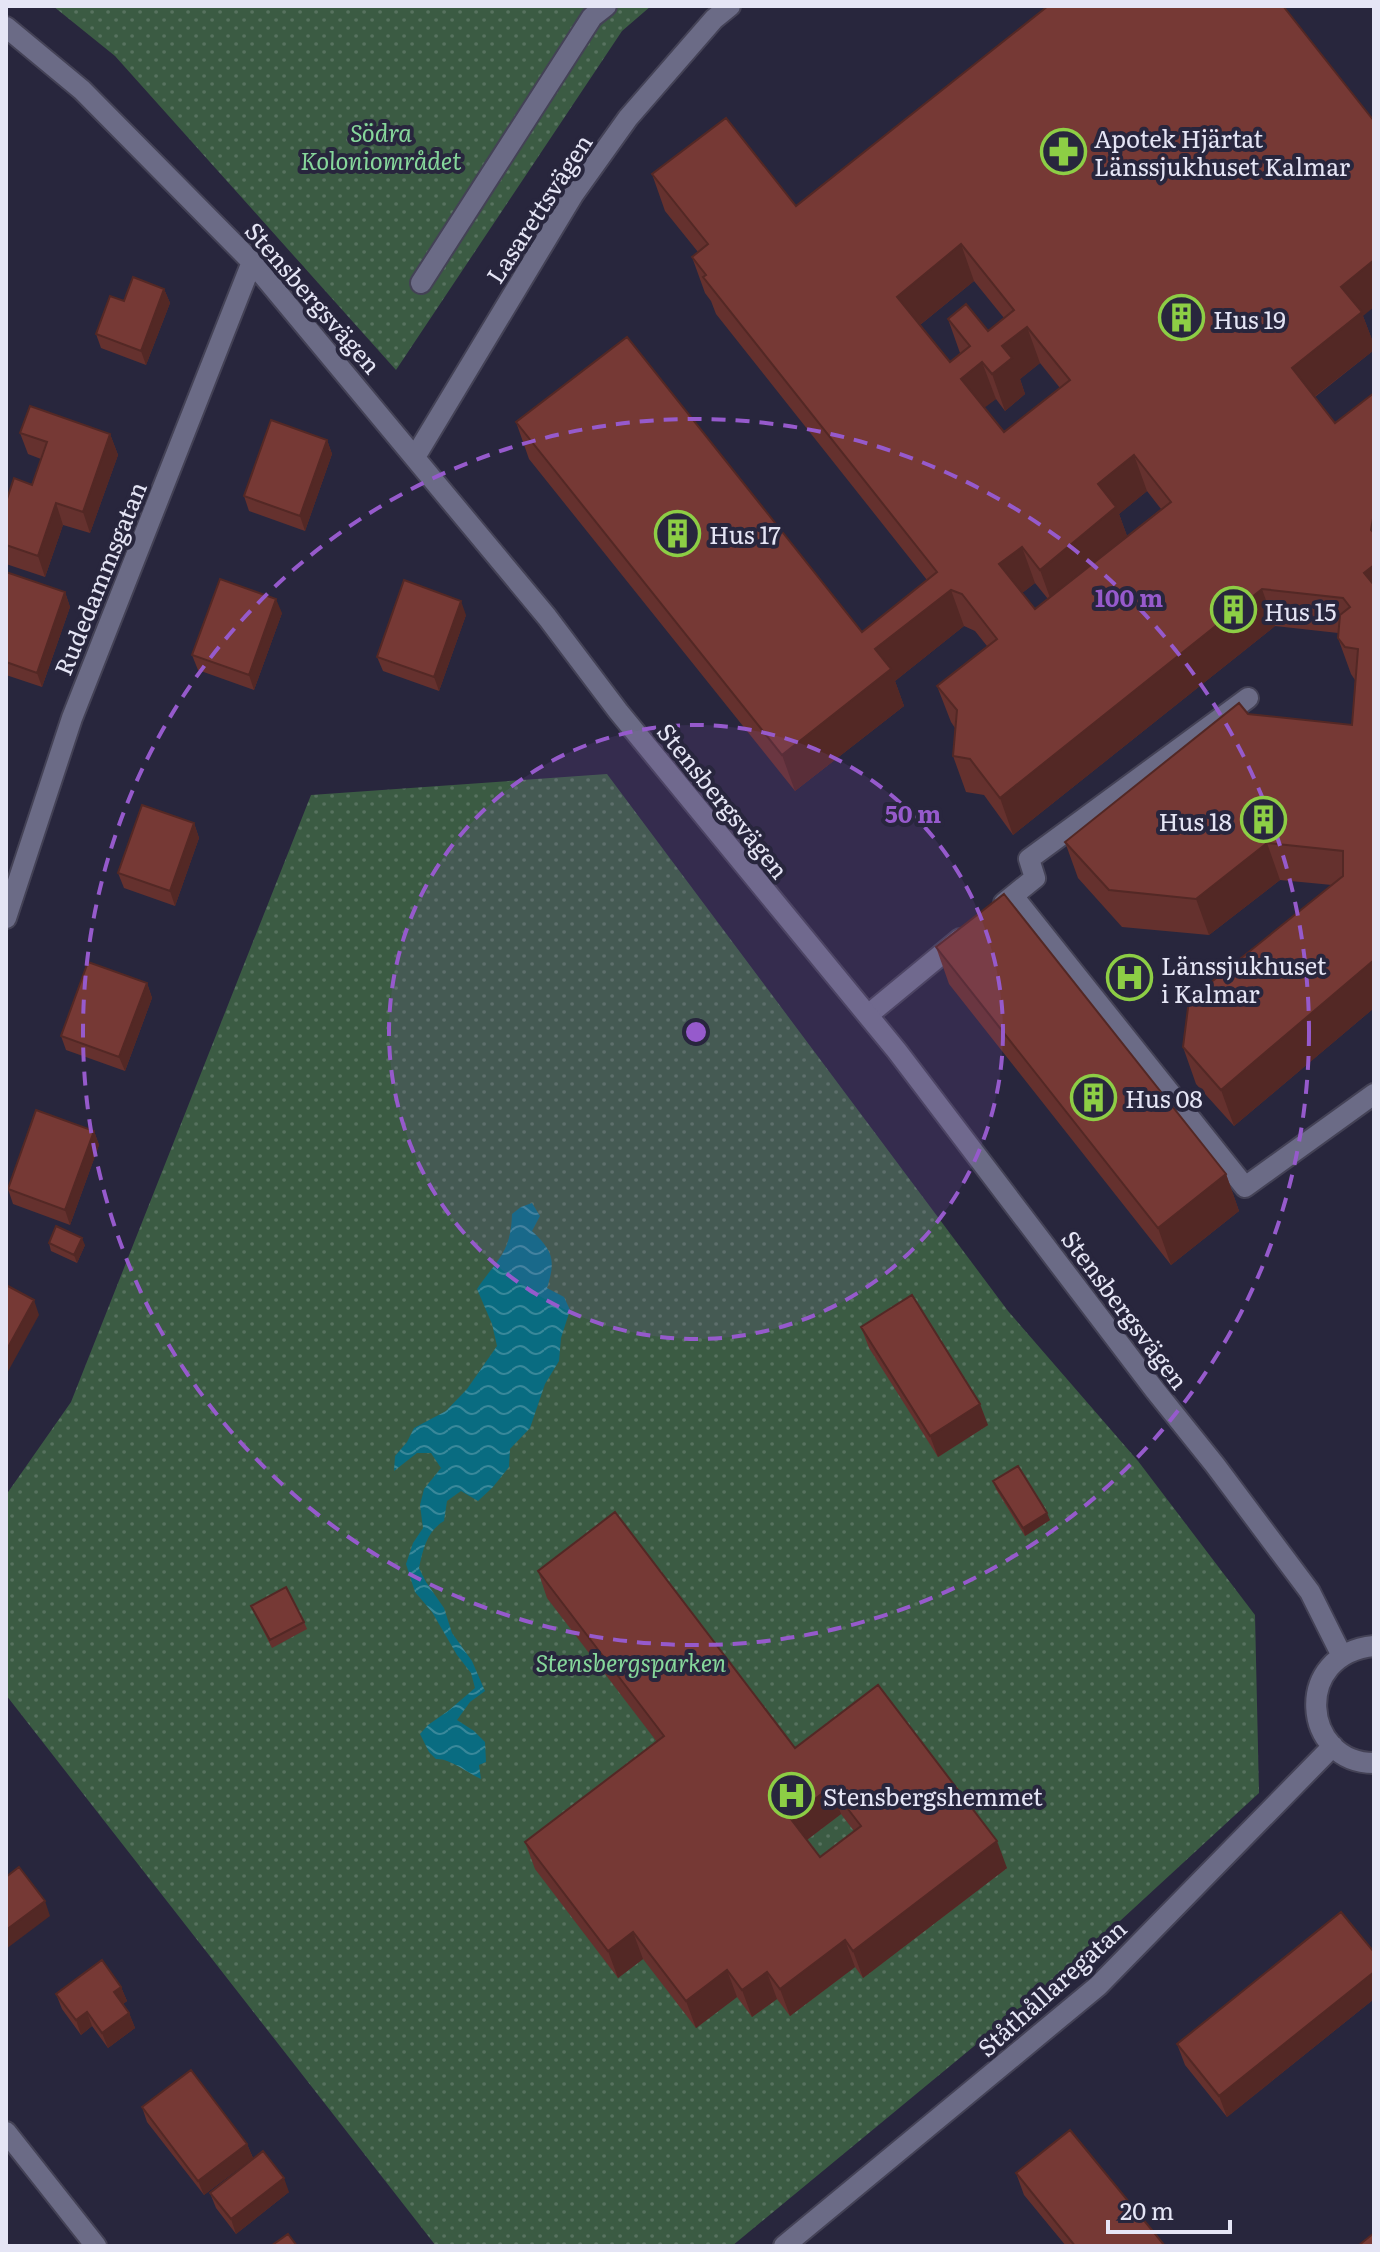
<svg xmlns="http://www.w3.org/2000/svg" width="1380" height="2252" font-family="Literata,serif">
<defs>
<pattern id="park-dots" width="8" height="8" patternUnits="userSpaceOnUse" patternTransform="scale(2)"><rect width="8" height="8" fill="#3b5b43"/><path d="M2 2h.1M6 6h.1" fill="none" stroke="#57725f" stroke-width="1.8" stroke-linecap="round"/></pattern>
<pattern id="water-waves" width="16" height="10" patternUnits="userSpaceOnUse" patternTransform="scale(2)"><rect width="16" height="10" fill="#096c81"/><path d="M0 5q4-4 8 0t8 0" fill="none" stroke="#39889a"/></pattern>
</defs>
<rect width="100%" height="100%" fill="#28263d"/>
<!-- park -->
<path fill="url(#park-dots)" d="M53 6H651L622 31 396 370 115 56Z
M607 774 1008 1311 1138 1461 1255 1615 1259 1793 1070 1967 732 2246H436L6 1695V1495L71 1402 311 795Z"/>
<!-- water -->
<path fill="url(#water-waves)" d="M532 1203 540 1216 532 1231C553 1251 556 1260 547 1288L564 1297 570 1310 561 1338 559 1361 545 1384 530 1428 510 1449 509 1467 493 1487 478 1501 461 1491 447 1501 444 1521C427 1531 423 1549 419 1568L426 1582 444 1608 452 1633 472 1661 485 1691 470 1702 457 1720 474 1731 485 1742 486 1762 479 1765 481 1779C468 1773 449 1758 436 1759L429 1752 420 1734 428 1725 448 1711 475 1688 471 1673 457 1655 432 1612 415 1592 406 1564 413 1543 423 1528 420 1505 424 1489 441 1468 431 1453H417L394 1471 395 1456 407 1442 414 1428 446 1411 467 1389 497 1346 492 1324 477 1289C497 1259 511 1253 512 1214L521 1207Z"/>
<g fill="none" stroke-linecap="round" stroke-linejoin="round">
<defs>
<path id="lane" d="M421 283 592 17 606 6
M1013 896 1245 1187 1374 1094
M1004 903 1035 878 1029 859 1248 698
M868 1015 960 939"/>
<path id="street" d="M6 27 82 90 252 262 547 617 618 711 897 1051 1154 1389 1215 1465 1310 1592 1342 1656
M415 457 573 195 628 118 714 19 730 6
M6 918 72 718 252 262
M1374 1646C1292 1654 1302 1763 1374 1763
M6 2132 96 2246
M784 2246 1098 1986 1333 1746"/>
</defs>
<!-- lane casing -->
<use href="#lane" stroke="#444256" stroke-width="24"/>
<!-- street casing -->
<use href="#street" stroke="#444256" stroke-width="24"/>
<!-- lane -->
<use href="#lane" stroke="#6b6b86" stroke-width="20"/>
<!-- street -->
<use href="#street" stroke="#6b6b86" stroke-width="20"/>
</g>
<!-- wall -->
<path fill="#65312e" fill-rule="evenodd" d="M652 174 796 206 1363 316 1374 345V350L1315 397 1335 423 1374 393V1008L1234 1126 1196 1084 1183 1047 1332 885 1280 880 1209 935 1122 927 1078 878 1065 842 1248 714 1352 725 1355 680 1351 674 1338 638V633L1275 626 1013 835 984 795 966 792 953 756 955 728 951 722 937 686 987 646 975 631 964 626 895 681 904 706 795 791 529 459 516 422 862 632 927 580 716 314 711 301 705 293 692 257 698 252 665 211ZM974 281 1004 318 988 331 948 319 960 353 950 362 920 325ZM1040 363 1060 388 1004 432 984 407 996 399 1005 411 1025 394 1020 379ZM1147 491 1161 509 1127 536 1119 514ZM1035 583 1048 599 1035 609 1022 593Z
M164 289 170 303 146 365 101 348 96 334Z
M20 433 110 434 118 455 90 533 63 525 45 577 6 564V502L32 485 41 459 28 454Z
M327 440 332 454 305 531 249 511 244 496Z
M6 572 65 592 70 607 42 687 6 675Z
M282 613 254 690 198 670 192 655Z
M466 615 439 691 383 671 377 657Z
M194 823 199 838 175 906 124 888 118 873Z
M936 947 1226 1174 1239 1211 1171 1265 949 984Z
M147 983 152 998 125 1071 66 1050 61 1036Z
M94 1131 99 1145 70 1225 13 1204 8 1189Z
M49 1243 85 1245 77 1263 51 1251Z
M861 1327 988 1425 938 1457 869 1348Z
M993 1481 1050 1520 1025 1536 996 1489Z
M538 1571 795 1748 1007 1868 863 1978 855 1967 790 2016 777 1999 752 2017 737 1997 696 2028 643 1959 618 1978 535 1869 525 1842 657 1742 547 1598ZM841 1814 854 1831 820 1857 807 1840Z
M251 1606 304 1622 307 1629 272 1648Z
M1374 1952V1999L1227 2117 1185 2065 1177 2044Z
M121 1987 127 2001 123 2004 129 2013 135 2028 108 2048 92 2026 81 2035 62 2009 56 1994Z
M142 2107 247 2144 253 2158 204 2195 147 2122Z
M1016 2173 1165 2246H1066L1024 2195Z
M289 2192 236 2234 216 2208 210 2193Z"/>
<!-- shaded-wall -->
<path fill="#532825" d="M961 244 974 281 910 333 897 297Z
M1374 260V307L1363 316 1374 345V350L1305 404 1292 368 1341 287Z
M164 289 170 303 146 365 141 351Z
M1027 327 1040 363 1020 379 1025 394 1005 411 992 374 1002 346Z
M982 362 996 399 975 415 961 379Z
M110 434 118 455 90 533 83 512Z
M327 440 332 454 305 531 300 516Z
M1134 455 1147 491 1119 514 1130 544 1053 606 1040 570 1098 484Z
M56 503 63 525 45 577 38 556Z
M1022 547 1035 583 1012 601 999 564Z
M1374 565V599L1364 573Z
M1262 589 1275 626 1013 835 1000 798Z
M951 590 964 626 895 681 904 706 795 791 782 755 875 649Z
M65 592 70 607 42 687 37 673Z
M276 599 282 613 254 690 249 675Z
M461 601 466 615 439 691 434 677Z
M194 823 199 838 175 906 170 891Z
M1267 843 1280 880 1209 935 1196 899Z
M1374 960V1008L1234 1126 1221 1090Z
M147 983 152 998 125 1071 119 1057Z
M94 1131 99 1145 70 1225 65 1210Z
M1226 1174 1239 1211 1171 1265 1158 1228Z
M82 1238 85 1245 77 1263 74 1255Z
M34 1300 39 1315 6 1375V1351Z
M980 1404 988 1425 938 1457 930 1436Z
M1047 1513 1050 1520 1025 1536 1023 1528Z
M831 1787 841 1814 800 1845 790 1818Z
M997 1841 1007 1868 863 1978 853 1951Z
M45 1901 50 1916 6 1949V1930Z
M633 1932 643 1959 618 1978 608 1951Z
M845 1940 855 1967 790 2016 780 1989Z
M727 1970 737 1997 696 2028 686 2001Z
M767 1972 777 1999 752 2017 742 1990Z
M1374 1972V1999L1227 2117 1219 2096Z
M121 1987 127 2001 119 2007 114 1992Z
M87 2012 92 2026 81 2035 76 2020Z
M129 2013 135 2028 108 2048 102 2033Z
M247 2144 253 2158 204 2195 198 2181Z
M284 2178 289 2192 236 2234 231 2219Z"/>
<!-- building -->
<path fill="#763935" stroke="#532825" stroke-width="2" fill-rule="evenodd" d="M1048 6H1283L1374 121V260L1341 287 1362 312 1292 368 1335 423 1374 393V513L1371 530 1374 533V565L1364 573 1374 585V960L1221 1090 1183 1047 1189 1000 1343 876V851L1267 843 1196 899 1109 890 1065 842 1239 703 1248 714 1352 725 1358 649 1345 647 1338 638 1340 615 1350 607 1343 598 1262 589 1000 798 970 759 953 756 957 710 937 686 997 639 962 594 951 590 875 649 891 669 782 755 516 422 627 337 862 632 937 572 703 277 706 275 692 257 708 244 652 174 726 118 796 206ZM961 244 1014 310 988 331 966 304 948 319 970 346 950 362 897 297ZM1027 327 1070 380 1004 432 961 379 982 362 992 374 1012 358 1002 346ZM1134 455 1171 502 1035 609 999 564 1022 547 1040 570 1116 507 1098 484Z
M133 277 164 289 141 351 96 334 110 296 124 301Z
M30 406 110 434 83 512 56 503 38 556 6 545V502L14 478 32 485 47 442 20 433Z
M271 420 327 440 300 516 244 496Z
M6 572 65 592 37 673 6 662Z
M220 579 276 599 249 675 192 655Z
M404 580 461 601 434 677 377 657Z
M142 805 194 823 170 891 118 873Z
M1004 894 1226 1174 1158 1228 936 947Z
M88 962 147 983 119 1057 61 1036Z
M36 1110 94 1131 65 1210 8 1189Z
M56 1226 82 1238 74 1255 49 1243Z
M6 1285 34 1300 6 1351Z
M912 1295 980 1404 930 1436 861 1327Z
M1018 1466 1047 1513 1023 1528 993 1481Z
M615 1512 795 1748 878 1685 997 1841 853 1951 845 1940 780 1989 767 1972 742 1990 727 1970 686 2001 633 1932 608 1951 525 1842 664 1736 538 1571ZM831 1787 861 1826 820 1857 790 1818Z
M286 1587 304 1622 270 1640 251 1606Z
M19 1867 45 1901 6 1930V1877Z
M1341 1912 1374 1952V1972L1219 2096 1177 2044Z
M102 1960 121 1987 114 1992 129 2013 102 2033 87 2012 76 2020 56 1994Z
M191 2070 247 2144 198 2181 142 2107Z
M1070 2130 1165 2246H1075L1016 2173Z
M263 2151 284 2178 231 2219 210 2193Z
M1374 2233V2246H1358Z
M288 2234 297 2246H271Z"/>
<!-- distance rings -->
<circle cx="696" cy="1032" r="307" fill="#965acc" fill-opacity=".12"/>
<g fill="none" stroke="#965acc" stroke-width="4" stroke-dasharray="14 10">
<circle cx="696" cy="1032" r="307"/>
<circle cx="696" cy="1032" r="613"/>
</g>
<!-- icons -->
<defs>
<symbol id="pharmacy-ring" viewBox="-11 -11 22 22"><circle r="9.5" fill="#28263d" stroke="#8dce45" stroke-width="1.5"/><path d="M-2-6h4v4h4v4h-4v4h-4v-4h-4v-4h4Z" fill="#8dce45"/></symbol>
<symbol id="building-ring" viewBox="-11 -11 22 22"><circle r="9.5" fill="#28263d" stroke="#8dce45" stroke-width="1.5"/><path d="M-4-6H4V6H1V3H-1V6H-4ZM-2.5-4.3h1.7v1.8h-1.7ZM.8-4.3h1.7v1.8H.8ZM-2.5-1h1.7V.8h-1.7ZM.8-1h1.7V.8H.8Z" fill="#8dce45"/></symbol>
<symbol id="hospital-ring" viewBox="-11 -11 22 22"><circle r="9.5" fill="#28263d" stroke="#8dce45" stroke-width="1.5"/><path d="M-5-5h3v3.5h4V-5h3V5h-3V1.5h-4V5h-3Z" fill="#8dce45"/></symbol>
</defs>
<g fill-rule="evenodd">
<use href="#pharmacy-ring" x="1038" y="126" width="51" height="51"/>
<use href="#building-ring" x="1156" y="292" width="51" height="51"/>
<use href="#building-ring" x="652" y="508" width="51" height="51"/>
<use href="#building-ring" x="1208" y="584" width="51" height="51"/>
<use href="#building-ring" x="1238" y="794" width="51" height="51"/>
<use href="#hospital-ring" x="1104" y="952" width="51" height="51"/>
<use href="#building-ring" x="1068" y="1072" width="51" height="51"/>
<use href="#hospital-ring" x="766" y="1770" width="51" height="51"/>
</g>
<g text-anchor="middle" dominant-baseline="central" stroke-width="8" stroke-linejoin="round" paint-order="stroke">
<!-- park labels -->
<g font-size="24" font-style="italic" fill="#86d79b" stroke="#28263d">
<text x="381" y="131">Södra<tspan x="381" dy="28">Koloniområdet</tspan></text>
<text x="631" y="1661">Stensbergsparken</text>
</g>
<!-- poi labels -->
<g font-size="24" fill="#e5e5f5" stroke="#28263d" text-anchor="start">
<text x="1094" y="137">Apotek Hjärtat<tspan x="1094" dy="28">Länssjukhuset Kalmar</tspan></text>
<text x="1213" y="318">Hus 19</text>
<text x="709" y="533">Hus 17</text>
<text x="1264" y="610">Hus 15</text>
<text x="1232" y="820" text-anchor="end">Hus 18</text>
<text x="1161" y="964">Länssjukhuset<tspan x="1161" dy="28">i Kalmar</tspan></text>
<text x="1125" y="1097">Hus 08</text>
<text x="823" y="1795">Stensbergshemmet</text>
</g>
<!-- street labels -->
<g font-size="24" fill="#e5e5f5" stroke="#28263d">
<text transform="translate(538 208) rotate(-57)">Lasarettsvägen</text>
<text transform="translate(314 297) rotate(49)">Stensbergsvägen</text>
<text transform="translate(99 578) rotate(-68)">Rudedammsgatan</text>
<text transform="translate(724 800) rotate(51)">Stensbergsvägen</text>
<text transform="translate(1126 1309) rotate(53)">Stensbergsvägen</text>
<text transform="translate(1051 1987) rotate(-42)">Ståthållaregatan</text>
</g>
</g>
<circle cx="696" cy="1032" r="12" fill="#965acc" stroke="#28263d" stroke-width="4"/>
<g font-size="24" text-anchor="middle" font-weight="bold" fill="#965acc" stroke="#28263d" stroke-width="8" stroke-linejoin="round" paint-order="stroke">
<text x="1129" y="607">100 m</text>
<text x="913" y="823">50 m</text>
</g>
<!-- border -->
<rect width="1380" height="2252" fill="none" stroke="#e5e5f5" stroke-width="16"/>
<!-- scale -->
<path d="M1108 2220v12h122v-12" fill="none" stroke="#e5e5f5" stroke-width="4"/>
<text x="1120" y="2220" font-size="24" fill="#e5e5f5" stroke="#28263d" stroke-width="6" paint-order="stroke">20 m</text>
</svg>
